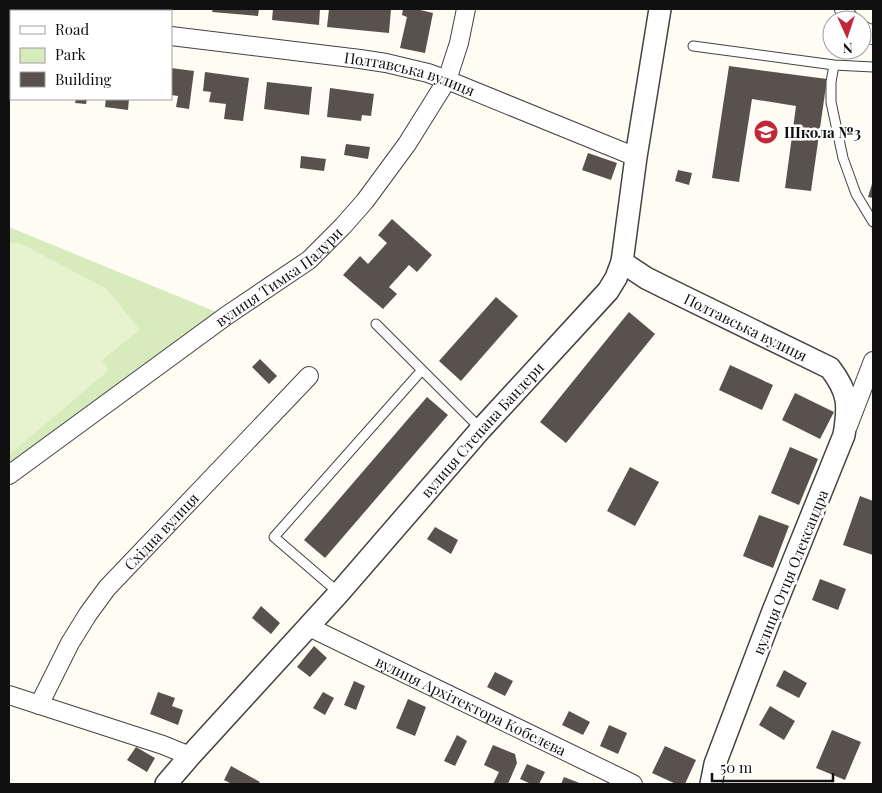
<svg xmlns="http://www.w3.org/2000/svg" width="882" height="793" font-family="'Playfair Display',serif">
<rect width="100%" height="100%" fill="#fffcf4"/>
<!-- green -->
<path fill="#d7ebbc" d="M9 227 226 316 9 475Z"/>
<!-- pitch -->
<path fill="#e7f2ce" d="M9 242 22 244 107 289 140 330 102 360 109 370 9 455Z"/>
<!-- building -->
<path fill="#59514d" d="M82 9H103V11H92L82 10Z
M213 9H259L258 16 212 12Z
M273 9H320L319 25 272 20Z
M329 9H391L389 33 327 27Z
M403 9H416L433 13 425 53 400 48 407 17 402 15Z
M729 66 827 79 811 191 785 188 796 106 752 99 739 182 712 178Z
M171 68 194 71 189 109 176 107 178 96 171 95Z
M205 72 249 78 243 121 224 119 226 104 209 102 211 92 203 91Z
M267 82 312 87 309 115 264 109Z
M330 88 374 94 371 116 362 115 361 121 327 117Z
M76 99H87L86 104 75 103Z
M106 99H129L128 110 105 107Z
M346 144 370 147 368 159 344 155Z
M588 153 617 163 611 180 582 170Z
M301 156 326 159 324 171 300 168Z
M678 170 692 173 689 185 675 181Z
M872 184H873V198L868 197Z
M392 219 432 255 417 272 409 265 389 287 397 294 383 309 343 275 360 256 368 264 387 243 378 235Z
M496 297 518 316 461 381 439 361Z
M629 312 655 334 566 443 540 422Z
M260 359 277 376 269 384 252 367Z
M730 365 773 385 762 410 719 390Z
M795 393 834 412 820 439 782 420Z
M427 397 448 415 325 558 304 540Z
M790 447 818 459 799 505 771 493Z
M630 467 659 482 635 526 607 511Z
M860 496 873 501V555L843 545Z
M759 515 789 526 773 568 743 556Z
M435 527 458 540 451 554 427 539Z
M820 579 846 589 838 610 812 600Z
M261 606 280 623 271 634 252 618Z
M314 646 327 658 310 677 297 667Z
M784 670 807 683 799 698 776 686Z
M495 672 513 681 505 696 487 687Z
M354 681 365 686 356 710 344 705Z
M158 692 175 698 172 706 183 710 178 725 150 714Z
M323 692 334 698 325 715 313 708Z
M408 699 426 707 415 736 396 728Z
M770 706 795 721 784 740 759 725Z
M569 711 590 722 583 735 562 725Z
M609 725 627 733 618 754 600 746Z
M832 730 861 742 845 780 816 768Z
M457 735 467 741 455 766 444 761Z
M493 745 515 754 517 763 508 784H493L499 772 484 765Z
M665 746 696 760 685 784H676L652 773Z
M136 747 155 758 147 772 127 760Z
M527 764 545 772 539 784H531L520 779Z
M231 766 260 782 258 784H232L224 780Z
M564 777 582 784H561Z"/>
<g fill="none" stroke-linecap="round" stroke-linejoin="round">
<defs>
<path id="service" d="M693 46 834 65 873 67
M834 65 831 82V102L843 158 856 194 873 222
M376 324 481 429
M339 593 274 537 422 370"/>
<g id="minor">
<path d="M844 9 846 15 850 20"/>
<path d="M9 17H11"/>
<path d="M862 30 873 35"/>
<path id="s1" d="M171 36 360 59 386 63 428 73 447 80 636 157"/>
<path d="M848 426 873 361"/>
<path id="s2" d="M9 475 226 316 309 260 343 226 365 201 407 144 447 80 459 43 466 9"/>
<path id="s3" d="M309 627 633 784"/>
<path d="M9 695 163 745 190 756"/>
<path id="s4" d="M39 705 70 643 88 614 107 588 309 376"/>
</g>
<g id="tertiary">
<path id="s5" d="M622 262 646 278 664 287 830 368C849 393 849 405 844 435L773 611 715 764 711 784"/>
<path id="s6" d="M166 784 190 756 339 593 481 429 608 291 616 278 622 262 636 157 660 9"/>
</g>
</defs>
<!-- service casing -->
<use href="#service" stroke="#434343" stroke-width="11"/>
<!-- minor casing -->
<use href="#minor" stroke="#434343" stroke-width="20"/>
<!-- tertiary casing -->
<use href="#tertiary" stroke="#434343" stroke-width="24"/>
<!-- service -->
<use href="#service" stroke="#fff" stroke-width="9"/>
<!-- minor -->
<use href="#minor" stroke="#fff" stroke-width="18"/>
<!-- tertiary -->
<use href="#tertiary" stroke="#fff" stroke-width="21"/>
</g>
<!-- icons -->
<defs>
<symbol id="school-disc" viewBox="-11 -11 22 22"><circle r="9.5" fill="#c22736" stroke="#fff"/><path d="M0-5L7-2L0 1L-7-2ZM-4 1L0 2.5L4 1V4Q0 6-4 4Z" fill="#fff"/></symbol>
</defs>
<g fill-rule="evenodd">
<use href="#school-disc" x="752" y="118" width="28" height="28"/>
</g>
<g text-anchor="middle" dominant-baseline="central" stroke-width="5" stroke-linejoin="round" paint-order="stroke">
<!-- street labels -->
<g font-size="15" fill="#101010" stroke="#fff">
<text stroke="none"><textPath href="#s1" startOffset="242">Полтавська вулиця</textPath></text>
<text stroke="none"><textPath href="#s2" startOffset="335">вулиця Тимка Падури</textPath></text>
<text stroke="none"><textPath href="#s5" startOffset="140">Полтавська вулиця</textPath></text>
<text stroke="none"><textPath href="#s6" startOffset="475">вулиця Степана Бандери</textPath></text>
<text stroke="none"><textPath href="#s4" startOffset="214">Східна вулиця</textPath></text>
<text transform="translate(790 572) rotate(-68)">вулиця Отця Олександра</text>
<text stroke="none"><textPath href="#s3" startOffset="180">вулиця Архітектора Кобелєва</textPath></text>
</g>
<!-- poi labels -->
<g font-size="15" font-weight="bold" fill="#101010" stroke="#fff" text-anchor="start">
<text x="784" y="132">Школа №3</text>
</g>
</g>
<!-- border -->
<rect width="882" height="793" fill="none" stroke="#101010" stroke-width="20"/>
<!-- legend -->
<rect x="10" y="10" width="162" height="90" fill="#ffffff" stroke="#9f9f9f"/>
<rect x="20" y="26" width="25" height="8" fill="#ffffff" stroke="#9f9f9f"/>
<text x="55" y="35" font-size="15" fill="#101010">Road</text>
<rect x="20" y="48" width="25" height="15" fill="#d7ebbc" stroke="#9f9f9f"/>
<text x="55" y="60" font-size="15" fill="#101010">Park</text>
<rect x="20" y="72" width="25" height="15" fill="#59514d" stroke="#9f9f9f"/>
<text x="55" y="85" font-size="15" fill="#101010">Building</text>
<!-- north arrow -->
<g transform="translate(847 35) rotate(177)"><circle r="24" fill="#ffffff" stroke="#9f9f9f"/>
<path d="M0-4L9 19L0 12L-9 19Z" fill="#c22736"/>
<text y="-8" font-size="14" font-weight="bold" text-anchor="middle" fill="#101010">N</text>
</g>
<!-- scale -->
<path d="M712 773v8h121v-8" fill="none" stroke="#101010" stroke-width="2.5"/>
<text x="720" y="773" font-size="15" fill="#101010" stroke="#ffffff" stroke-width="4" paint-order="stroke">50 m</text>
</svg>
